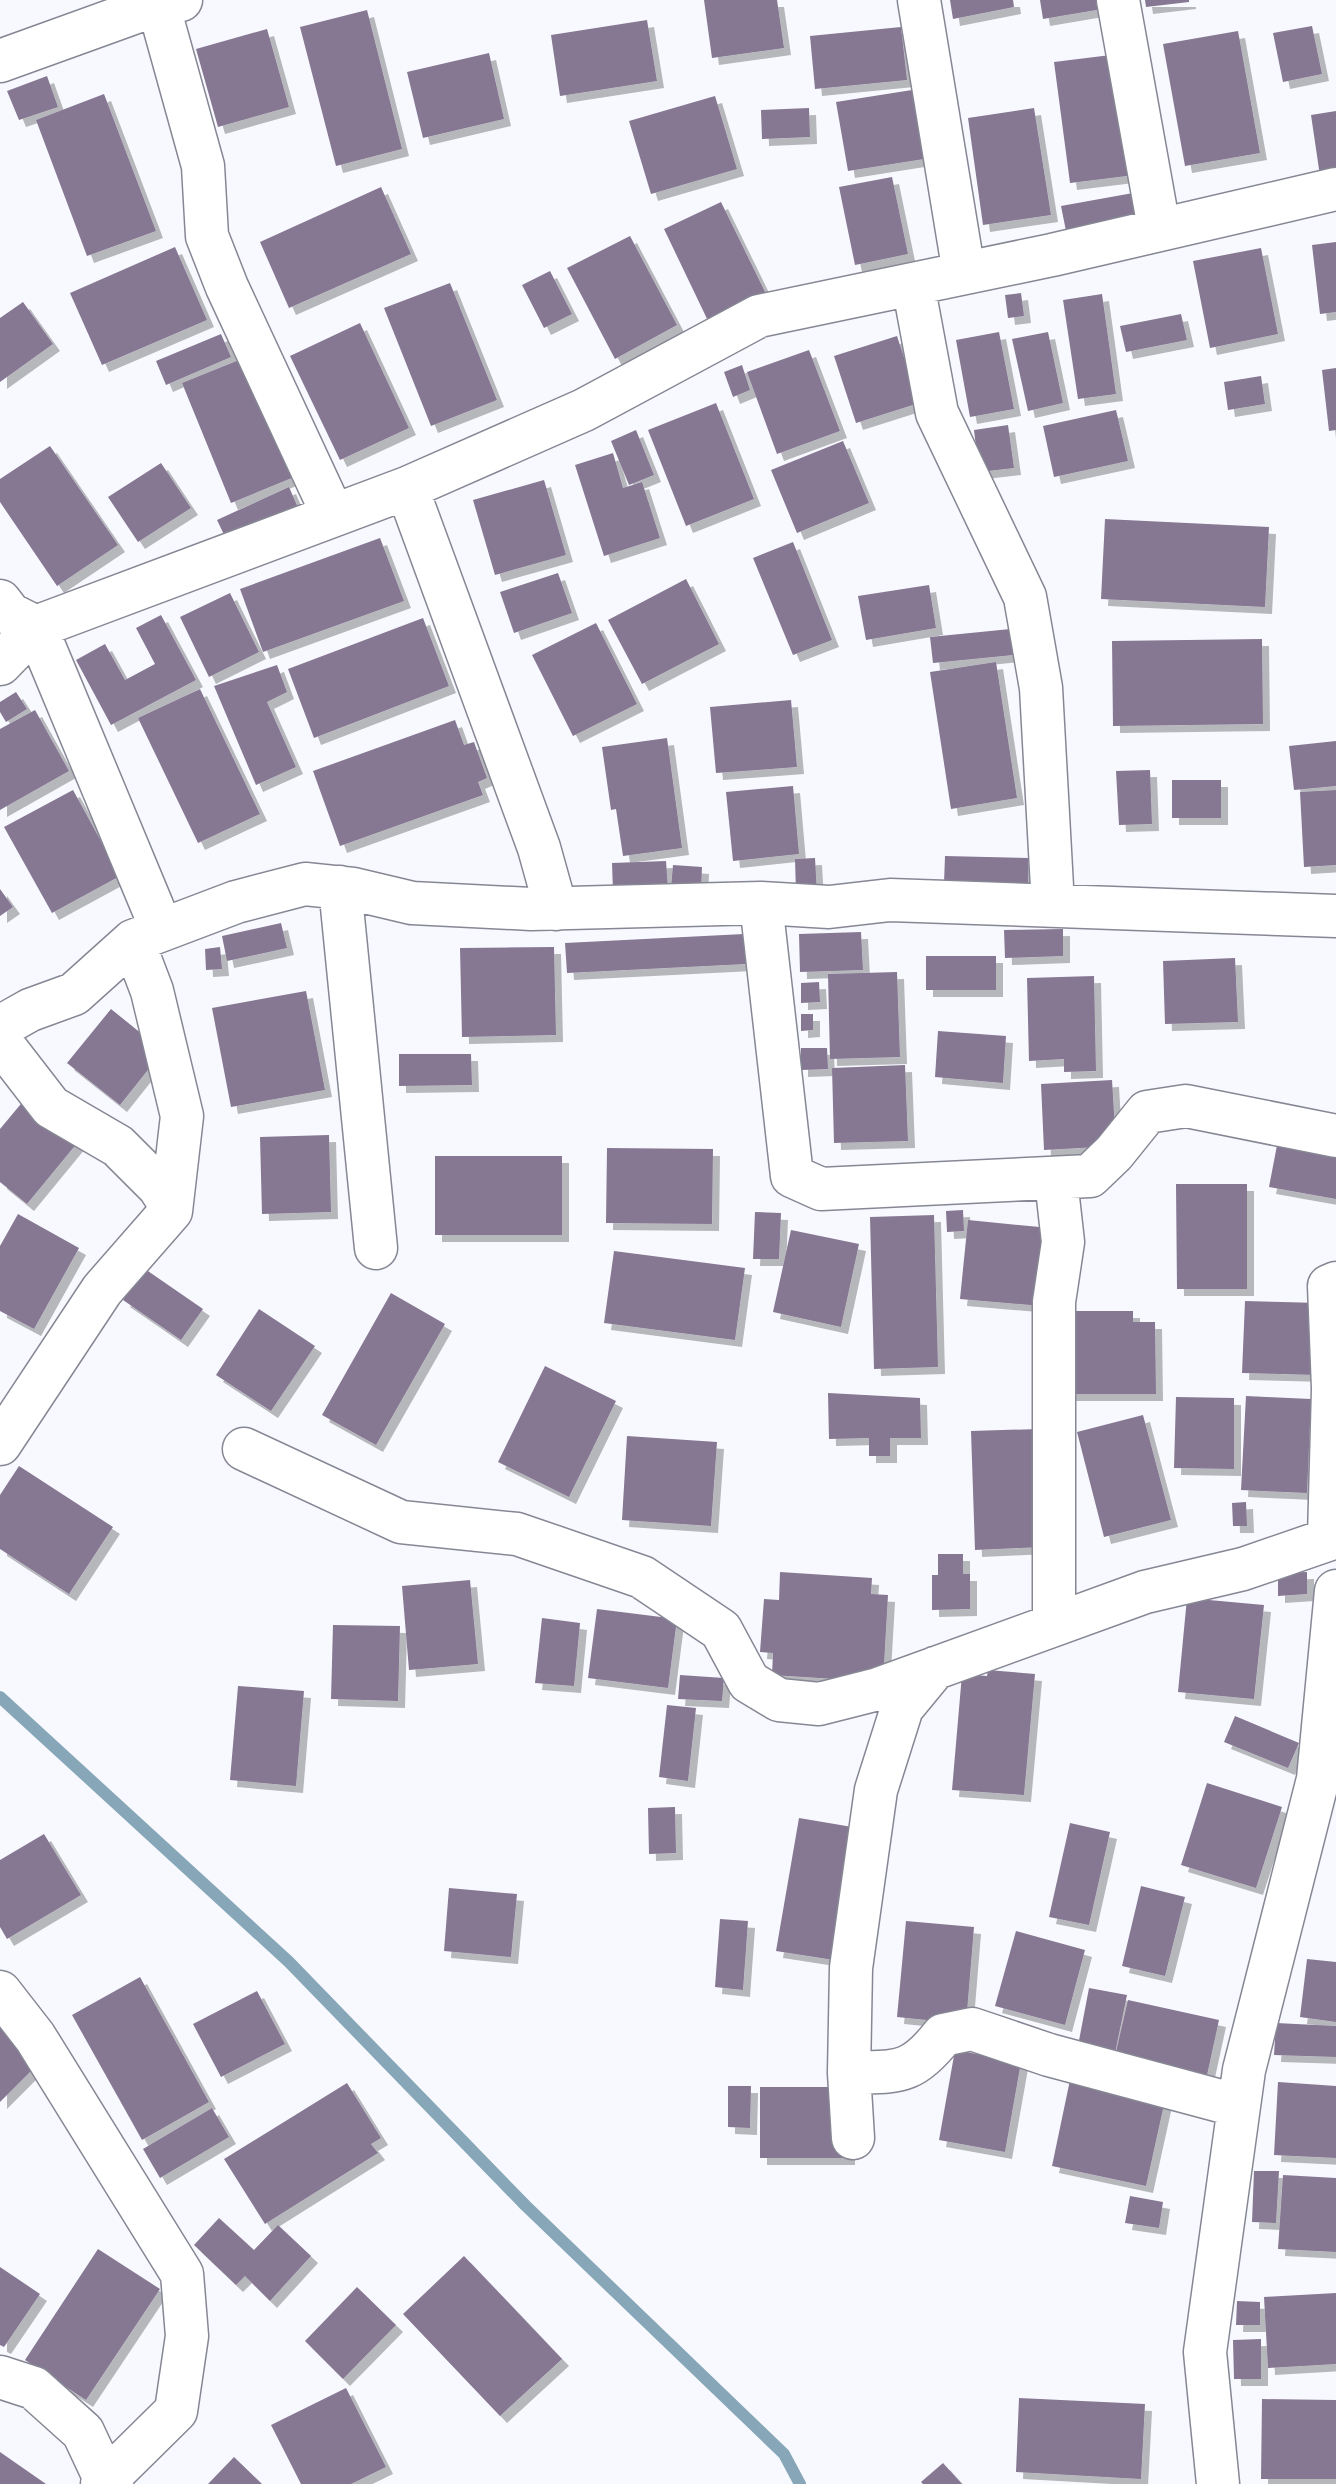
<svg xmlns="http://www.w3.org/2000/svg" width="1336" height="2484" font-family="Jost,sans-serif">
<defs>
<filter id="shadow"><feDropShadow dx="7" dy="7" stdDeviation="0" flood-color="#0004"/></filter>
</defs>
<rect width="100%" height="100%" fill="#f8f9fe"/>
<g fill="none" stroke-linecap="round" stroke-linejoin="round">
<!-- stream -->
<path stroke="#87a7b8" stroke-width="12" d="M0 1697 289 1962 525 2205 784 2454 800 2484"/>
</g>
<!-- building -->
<path fill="#867893" filter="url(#shadow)" d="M704 0H777L784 48 712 58Z
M950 0H1013L1014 7 953 19Z
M1040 0H1113L1114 7 1043 19Z
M1145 0H1189V2L1146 7Z
M367 10 402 149 336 166 300 27Z
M647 20 657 81 560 96 551 35Z
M1312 26 1322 74 1283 82 1273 33Z
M901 27 907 80 815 89 810 36Z
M267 29 289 107 218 127 196 49Z
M1238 31 1260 153 1185 166 1163 44Z
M489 53 504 119 423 138 407 72Z
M1127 53 1143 174 1070 183 1054 62Z
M47 76 58 107 19 120 7 91Z
M912 90 924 159 848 171 836 102Z
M104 94 156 231 87 256 36 120Z
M715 96 737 169 651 194 629 121Z
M809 108 810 137 762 139 761 110Z
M1034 108 1051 215 983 225 968 118Z
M1336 111V173L1320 176 1311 115Z
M892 177 908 254 855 265 839 187Z
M381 187 411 254 289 308 260 242Z
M1133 193 1139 223 1067 236 1061 206Z
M721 202 768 298 710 325 664 229Z
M630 236 677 325 615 359 567 268Z
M1336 242V312L1320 314 1312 245Z
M175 247 207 320 102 365 70 293Z
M1261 248 1278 334 1210 348 1193 261Z
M550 271 572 314 544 328 522 285Z
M450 283 497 400 431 426 384 308Z
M1021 293 1024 316 1008 318 1005 295Z
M1102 294 1116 394 1078 399 1063 300Z
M23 302 53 344 0 382V318Z
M1181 314 1187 340 1126 352 1120 326Z
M360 323 409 428 340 460 290 356Z
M999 332 1014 409 970 417 956 340Z
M1048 332 1063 403 1028 411 1012 339Z
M221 334 231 357 166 385 156 361Z
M897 336 919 403 856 423 834 356Z
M809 350 840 431 777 454 747 372Z
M249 356 299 475 231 503 182 383Z
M742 365 750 390 733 397 724 372Z
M1336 368V430L1329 431 1322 370Z
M1261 376 1265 404 1228 410 1224 382Z
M716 403 754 499 686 526 648 430Z
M1116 410 1128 461 1054 477 1043 426Z
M1008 425 1014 468 979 472 974 430Z
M636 430 654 475 629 485 611 441Z
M843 441 869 503 797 533 771 470Z
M50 446 118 545 57 586 0 502V479Z
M613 453 623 488 642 482 660 538 604 556 575 465Z
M161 463 191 508 138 542 108 497Z
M544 480 566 555 495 575 473 500Z
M289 487 299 510 228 543 217 520Z
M1105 519 1269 527 1265 607 1101 599Z
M380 538 404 601 263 652 240 589Z
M793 542 832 640 793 655 753 558Z
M558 573 572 613 514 633 500 592Z
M686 579 719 644 642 684 608 620Z
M929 585 936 628 866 640 858 596Z
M230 593 259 652 209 677 180 617Z
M161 615 196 680 111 725 76 660 105 644 125 680 155 664 136 628Z
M423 618 449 686 314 738 288 669Z
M596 623 637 704 573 736 532 655Z
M1021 628 1023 654 933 663 930 637Z
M1262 639 1263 724 1113 726 1112 641Z
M996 662 1017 798 951 809 930 672Z
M277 665 287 692 267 702 296 767 256 785 214 686Z
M200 689 260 814 198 843 138 718Z
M16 692 27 709 6 722 0 712V702Z
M791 700 797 767 716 773 710 707Z
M35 710 69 771 0 810V729Z
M455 720 464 745 474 742 487 778 478 782 483 795 340 846 313 771Z
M667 738 682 848 623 856 616 809 611 810 602 747Z
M1336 741V786L1294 790 1289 746Z
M1150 770 1152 824 1119 825 1116 771Z
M1172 780H1221V818H1172Z
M793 786 799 854 733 861 726 792Z
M73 790 120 876 52 913 4 827Z
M1336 790V865L1304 867 1300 792Z
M945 856 1028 858V885L944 883Z
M815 858 817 893 796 894 795 859Z
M666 861 668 889 613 892 612 863Z
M673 865 702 867 701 890 671 888Z
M0 889 13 907 0 916Z
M281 923 287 948 227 961 222 936Z
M1063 929V956L1005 958 1004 930Z
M861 932 863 970 800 972 799 934Z
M744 934 746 964 567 973 565 943Z
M220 947 222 969 206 970 205 949Z
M554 947 556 1035 462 1037 460 948Z
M926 956H996V990H926Z
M1235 958 1238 1022 1165 1024 1163 961Z
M897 972 900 1057 830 1059 828 974Z
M1094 976 1096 1071 1064 1072V1059L1029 1061 1027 978Z
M819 982 820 1002 801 1003V983Z
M306 991 325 1090 231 1107 212 1008Z
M111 1009 163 1051 120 1105 67 1063Z
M801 1014H813V1030L801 1031Z
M938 1031 1006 1036 1003 1083 935 1077Z
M801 1048H827L828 1069 801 1070Z
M399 1054H471L472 1085 399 1086Z
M905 1065 908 1141 834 1143 832 1068Z
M1112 1080 1116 1146 1044 1150 1041 1084Z
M25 1099 78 1142 27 1204 0 1182V1129Z
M329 1135 331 1212 262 1214 260 1137Z
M1278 1140 1336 1150V1199L1269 1187Z
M607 1148 713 1149 712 1224 606 1223Z
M435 1156H562V1235H435Z
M1176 1184H1247V1289H1177Z
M963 1210 964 1231 947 1232 946 1211Z
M755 1212 781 1213 779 1259H753Z
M18 1214 79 1248 34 1329 0 1311V1246Z
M934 1215 938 1367 874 1369 870 1217Z
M968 1220 1050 1228 1042 1306 960 1299Z
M791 1230 859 1244 841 1327 773 1312Z
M614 1251 745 1268 735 1340 604 1323Z
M145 1269 203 1309 181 1340 123 1300Z
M391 1293 445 1324 376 1445 322 1415Z
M1245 1301 1320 1303 1318 1375 1242 1373Z
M259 1309 315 1346 271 1411 216 1375Z
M1075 1311H1133V1322H1155L1156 1394H1061V1321H1075Z
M545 1366 616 1401 569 1497 498 1462Z
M828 1393 920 1398 921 1438H890V1456H869V1438L829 1439Z
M1246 1396 1311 1399 1307 1493 1241 1490Z
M1176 1397 1234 1398V1469L1174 1468Z
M1143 1415 1171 1520 1104 1537 1077 1432Z
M1039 1429 1043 1547 975 1550 971 1431Z
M627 1436 717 1442 711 1526 622 1520Z
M19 1466 113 1527 69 1594 0 1549V1495Z
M1246 1502 1247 1526H1233L1232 1503Z
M938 1554H963V1574H970V1609L932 1610V1575H938Z
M780 1572 872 1578 871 1594 888 1595 883 1682 772 1675 773 1653 760 1652 764 1599 779 1600Z
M1307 1572V1594L1278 1596V1573Z
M470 1580 478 1664 409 1670 402 1586Z
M1187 1598 1264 1605 1254 1699 1178 1692Z
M597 1609 677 1619 668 1688 588 1678Z
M542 1618 580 1623 574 1686 535 1683Z
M333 1625 400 1626 398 1701 331 1699Z
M988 1670 1035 1674 1024 1795 952 1790 962 1674 987 1676Z
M680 1675 724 1678 722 1701 678 1699Z
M238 1686 304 1691 296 1786 230 1780Z
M667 1705 696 1708 688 1781 659 1777Z
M1235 1716 1299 1743 1288 1768 1224 1742Z
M1207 1783 1282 1807 1256 1888 1181 1865Z
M675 1807 676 1853 649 1854 648 1808Z
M799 1818 870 1830 847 1962 776 1951Z
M1070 1823 1110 1832 1089 1925 1049 1917Z
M44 1834 81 1895 7 1939 0 1927V1860Z
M1141 1886 1185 1897 1165 1976 1122 1966Z
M449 1888 517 1894 511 1957 444 1951Z
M720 1919 748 1921 743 1990 715 1987Z
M906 1921 974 1927 966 2024 897 2017Z
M1016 1931 1085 1950 1065 2025 995 2006Z
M1307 1959 1336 1962V2022L1300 2017Z
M140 1977 209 2102 142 2140 72 2015Z
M1089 1988 1127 1995 1114 2058 1077 2051Z
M257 1991 285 2044 221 2077 193 2024Z
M1128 2000 1219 2020 1204 2089 1112 2069Z
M0 2014 44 2058 0 2102Z
M1276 2023 1336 2026V2057L1274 2055Z
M955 2050 1021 2062 1005 2152 939 2140Z
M1070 2080 1165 2100 1146 2186 1052 2166Z
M1278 2082 1336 2086V2158L1274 2155Z
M347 2083 381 2138 371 2144 378 2153 265 2224 224 2159Z
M728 2086H751L750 2128 728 2127Z
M760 2087H847L848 2158H760Z
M212 2108 229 2137 160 2178 143 2149Z
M1254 2171H1279L1276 2223 1252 2222Z
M1283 2175 1336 2178V2252L1278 2249Z
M1130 2196 1163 2202 1159 2228 1125 2223Z
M219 2218 254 2250 278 2225 311 2256 270 2301 245 2276 236 2285 194 2245Z
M98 2249 160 2289 86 2400 25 2360Z
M464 2256 562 2359 500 2416 403 2314Z
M0 2267 40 2294 4 2347 0 2345Z
M357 2287 396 2325 343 2379 305 2341Z
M1336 2293V2364L1268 2368 1264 2297Z
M1237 2301 1260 2302V2325H1236Z
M1261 2339V2379H1234L1233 2340Z
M346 2388 386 2467 351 2484H301L271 2425Z
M1019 2398 1145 2404 1141 2479 1016 2472Z
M1262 2399 1336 2400V2479H1261Z
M0 2452 46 2484H0Z
M234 2457 262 2484H208Z
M943 2463 962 2484H923L921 2482Z"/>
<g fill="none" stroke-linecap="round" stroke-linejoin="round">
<defs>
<path id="minor" d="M919 0 964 273
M1118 0 1159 228
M158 4 203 166 207 236 227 287 333 515
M0 61 158 4 181 0
M913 284 937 413 1025 597 1041 688 1053 905
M407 488 539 848 556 909
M0 601 10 614 36 627 162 930
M0 664 36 627 407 488 584 410 759 316 1052 255 1336 189
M340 887 376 1248
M761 903 792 1176 821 1189 1090 1176 1114 1153 1147 1112 1186 1106 1336 1136
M0 1027 30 1010 74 994 133 941 236 902 305 884 353 889 412 903 531 909 761 903 829 907 890 900 1336 916
M0 1041 51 1107 118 1146 159 1187 171 1206
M0 1444 102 1290 171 1211 182 1116 152 991 133 941
M244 1449 401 1522 517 1534 642 1577 721 1630 749 1682 779 1700 819 1704 878 1689 1145 1592 1243 1569 1336 1537
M1329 1537 1333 1389 1329 1286 1336 1283
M1054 1623V1302L1063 1242 1056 1180
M0 1992 35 2037 182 2274 187 2336 176 2411 102 2484
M849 2073C898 2071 911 2076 943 2035L972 2029 1049 2055 1239 2106
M853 2138 849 2073 851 1968 876 1790 902 1708 935 1668
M0 2377 34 2388 83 2432 105 2479 112 2484
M1218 2484 1205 2352 1244 2070 1318 1779 1336 1591"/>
</defs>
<!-- minor casing -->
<use href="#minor" stroke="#868794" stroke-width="45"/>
<!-- minor -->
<use href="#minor" stroke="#fff" stroke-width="42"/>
</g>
</svg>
